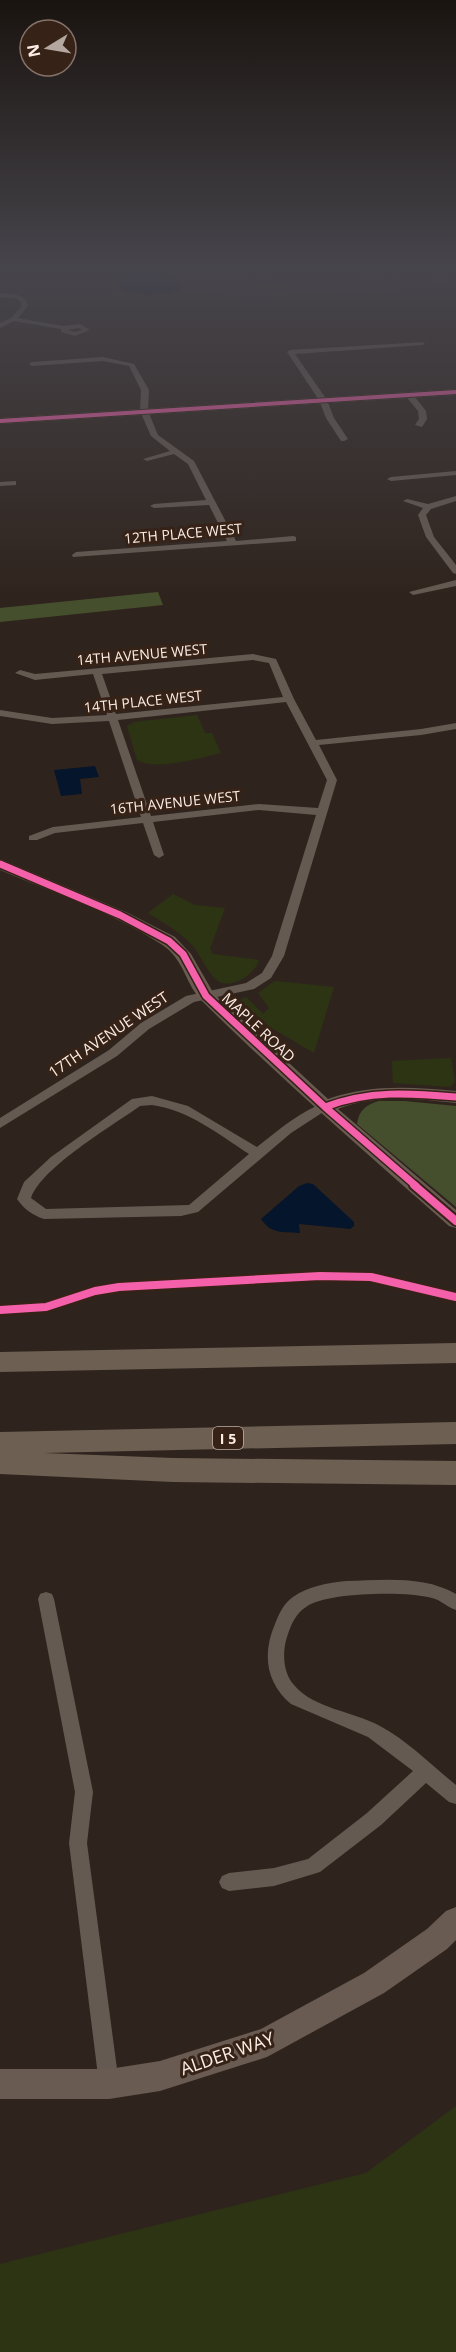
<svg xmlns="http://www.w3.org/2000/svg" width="456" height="2352" font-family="'Open Sans',sans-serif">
<rect width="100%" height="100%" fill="#2f241d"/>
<!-- education -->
<path fill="#382831" d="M80 268H441L456 285 254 298 181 291 137 294 119 290 112 277Z"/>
<!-- green -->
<path fill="#2d3414" d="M270 268H304C287 269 234 267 226 283 240 302 338 290 363 288L377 285 385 280 386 277 380 272 369 268 385 271 392 279C381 295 261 298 239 293 231 292 224 289 219 283 227 267 255 269 270 268Z
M393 268H430L439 279 402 281Z
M355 269 367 284 256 290 246 275Z
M197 715 205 733H212L221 753C200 758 156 771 137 760L127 726 134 722Z
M173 894 195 905 225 908 210 949 213 954 259 960C255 974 232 990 218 981 208 974 201 956 193 946 180 932 164 923 148 913Z
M275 981 334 987 314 1053 268 1026 240 1000 246 997 263 1014 269 1008 258 993Z
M451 1058 455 1082 450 1087 393 1083 392 1061Z
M456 2106V2352H0V2264L366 2173Z"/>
<!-- forest -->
<path fill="#464f2d" d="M158 592 163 605 0 622V608Z
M379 1101H404L456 1106V1207L357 1124C359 1110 366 1105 379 1101Z"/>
<!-- water -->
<path fill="#04152c" d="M86 268 156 269 164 271 183 287C170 296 137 296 122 290L115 277Z
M95 766 99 777 80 779 82 794 61 796 54 770Z
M307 1183 313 1184 354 1222V1226L350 1229 299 1224 300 1233C282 1232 271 1234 261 1219L299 1186Z"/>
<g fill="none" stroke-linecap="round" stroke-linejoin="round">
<!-- street -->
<path fill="#655a52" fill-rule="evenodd" d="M0 293 16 294 25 299 28 306 18 318 63 326 80 324 90 330 75 336 61 332V329L14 321 0 328V323L11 318 22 306 20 301 15 298 0 297ZM79 328 82 330 75 332 67 330Z
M425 342 423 345 295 354 327 400 334 418 348 439 344 441H341L326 418 319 400 287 352 290 350Z
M103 357 134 364 149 390 148 411 158 435 194 461 236 541 293 536 296 537V541L73 557 72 555 76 552 227 541 209 505 154 508 150 506 154 504 206 500 188 464 174 454 147 461 143 459 170 451 151 436 140 411 141 390 129 366 103 361 32 366 29 364 32 362Z
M405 392H411L426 411 427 419 422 427 415 425 419 419 418 411 404 394Z
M456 471V475L391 481 387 479 391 477Z
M16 481V485L0 486V482Z
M456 496V501L431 509 426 515 434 537 456 565V574L453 573 426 537 418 515 423 508 403 501 407 499 428 504Z
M456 580V586L413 595 409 592Z
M253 654 276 659 294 699 316 740 421 729 456 723V729L421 735 319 745 337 780 284 956 271 978 254 989 194 1002 149 1029 117 1056 0 1128V1118L109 1050 141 1023 186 996 246 983 262 973 272 956 316 815 259 810 153 822 164 855 159 858 154 855 143 823 55 833 37 840H29V836L53 827 141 817 109 721 52 724 0 716V710L52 718 107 715 93 674 35 680 15 673 20 670 35 674ZM253 660 269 663 283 697 116 714 102 674ZM286 702 327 780 318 808 259 804 151 816 118 720Z
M152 1096 188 1106 257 1147C271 1136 313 1100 330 1104L331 1107 291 1133 198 1212 181 1216 44 1219C32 1215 24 1209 17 1199L24 1182 51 1157 132 1099ZM152 1105C189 1110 218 1134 249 1154L189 1205 46 1209 31 1198C42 1167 112 1126 140 1106Z
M346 1581C381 1580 424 1575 456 1594V1610C447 1607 441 1600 432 1598 407 1591 326 1592 306 1607 295 1614 291 1625 287 1637 282 1652 283 1673 294 1685 314 1709 353 1711 380 1726 408 1741 431 1765 456 1785V1804L449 1802 426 1783 381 1825 320 1872 274 1886 229 1891 222 1888 219 1882 222 1876 229 1873 274 1868 308 1859 367 1813 413 1771 368 1737 291 1704C266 1683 262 1654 275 1624 279 1614 283 1604 293 1597 308 1586 328 1583 346 1581Z
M46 1592 52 1594 54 1599 93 1792 87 1843 119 2084 116 2091 109 2094 102 2091 99 2084 69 1843 75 1792 38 1599 40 1594Z"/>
<!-- secondary -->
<path fill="#695b52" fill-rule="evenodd" d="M456 389V395L0 424V418Z
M0 859 126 912 175 937 191 954 214 994 328 1099C370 1084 412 1087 456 1091V1103C416 1099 376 1094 338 1109L456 1210V1228L449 1226C366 1153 282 1080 203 1002 185 985 185 959 161 944 112 912 54 893 0 870Z
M456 1907V1940L447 1949 384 1993 267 2057 160 2091 109 2099H0V2069H109L160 2061 261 2029 364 1973 427 1929 446 1911Z"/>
<!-- highway -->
<path fill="#6e5f53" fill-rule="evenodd" d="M456 1343V1363L0 1372V1352Z
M456 1422V1444L44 1453 173 1458 456 1461V1485L173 1482 0 1474V1432Z"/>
<defs>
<path id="cycleway-far2" d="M0 421 456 392"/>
<path id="cycleway-far1" d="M0 864 120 915 169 941 183 954 206 996 325 1107 416 1186
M325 1107C369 1090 410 1093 456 1097"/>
<path id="cycleway" d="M414 1185 456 1221
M0 1310 46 1307 95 1291 119 1287 320 1276 371 1277 456 1297"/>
</defs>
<!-- cycleway-far2 casing -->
<use href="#cycleway-far2" stroke="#362216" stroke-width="6"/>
<!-- cycleway-far1 casing -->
<use href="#cycleway-far1" stroke="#362216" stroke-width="10"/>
<!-- cycleway casing -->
<use href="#cycleway" stroke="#362216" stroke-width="12"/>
<!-- cycleway-far2 -->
<use href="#cycleway-far2" stroke="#f560ab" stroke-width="4"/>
<!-- cycleway-far1 -->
<use href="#cycleway-far1" stroke="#f560ab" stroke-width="7"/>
<!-- cycleway -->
<use href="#cycleway" stroke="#f560ab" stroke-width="8"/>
</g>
<!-- sky -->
<linearGradient id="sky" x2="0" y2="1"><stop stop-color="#1a1410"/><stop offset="0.45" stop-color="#47454c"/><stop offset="1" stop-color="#47454c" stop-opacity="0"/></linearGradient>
<rect width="456" height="597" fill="url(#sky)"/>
<g text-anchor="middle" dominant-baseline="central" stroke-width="6" stroke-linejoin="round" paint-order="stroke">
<!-- far-street labels -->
<g font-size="14" fill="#fbede5" stroke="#362216">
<text transform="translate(183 533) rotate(-5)">12TH PLACE WEST</text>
<text transform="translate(142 654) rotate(-5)">14TH AVENUE WEST</text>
<text transform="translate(143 701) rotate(-6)">14TH PLACE WEST</text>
<text transform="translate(175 802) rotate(-6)">16TH AVENUE WEST</text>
</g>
<!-- shield labels -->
<rect fill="#362216" stroke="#c0b0a7" stroke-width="1.5" x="213" y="1427" width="30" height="22" rx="4.5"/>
<g font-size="14" font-weight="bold" fill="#fbede5">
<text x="228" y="1438">I 5</text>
</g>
<!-- street labels -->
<g font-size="15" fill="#fbede5" stroke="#362216">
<text transform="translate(259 1027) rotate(43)">MAPLE ROAD</text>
<text transform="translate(108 1034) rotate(-34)">17TH AVENUE WEST</text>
</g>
<!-- near-street labels -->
<g font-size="18" fill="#fbede5" stroke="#362216">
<text transform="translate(227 2053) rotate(-19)">ALDER WAY</text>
</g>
</g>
<!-- north arrow -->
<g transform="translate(48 48) rotate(259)"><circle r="28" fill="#362216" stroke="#857369" stroke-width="1.5"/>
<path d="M0-4.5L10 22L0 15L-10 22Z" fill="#b4a79f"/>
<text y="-9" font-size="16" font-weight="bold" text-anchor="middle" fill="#fbede5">N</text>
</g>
</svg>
